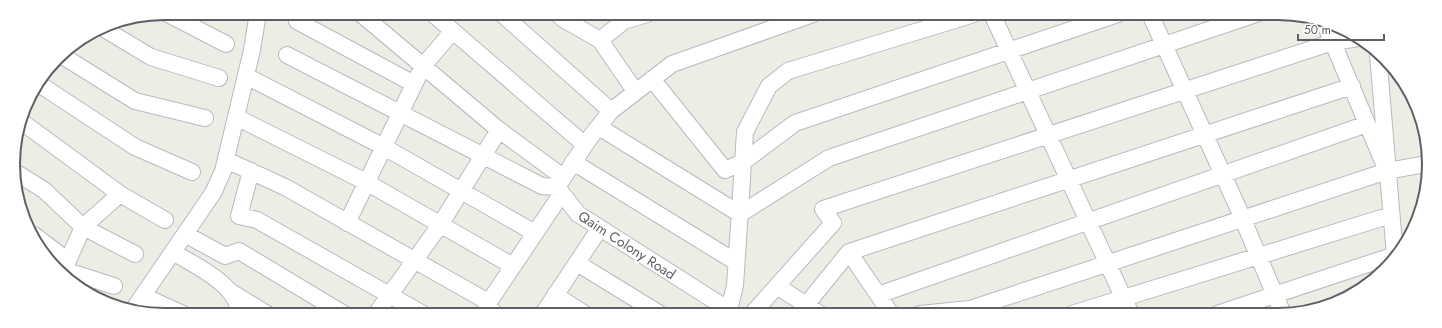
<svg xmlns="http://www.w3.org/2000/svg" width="1442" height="328" font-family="Jost,sans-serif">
<rect width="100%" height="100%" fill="#eeede5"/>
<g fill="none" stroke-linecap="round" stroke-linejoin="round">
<defs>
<path id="minor" d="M166 13 226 44
M360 13 499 130 563 177
M432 13 585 145
M501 13 611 111
M557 13 563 19 600 40 635 91
M992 14 1131 314
M1150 14 1239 210 1283 314
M297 21 414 84
M1325 24 1387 171 1426 164
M101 27 151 57 219 78
M600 40 624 21 647 14
M1378 54 1395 256
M61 55 135 101 205 118
M287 55 542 186 557 187
M246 76 384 147 535 233
M652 79 725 170 743 162 795 123 1118 14
M39 84 135 147 192 172
M236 117 366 182 513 266
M22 122 120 194 165 220
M599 127 740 214 829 158 1256 14
M226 160 285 187 483 299 495 314
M573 162 736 262
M251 171 239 216 257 220 423 314
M15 172 44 190 83 227 135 254
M347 223 423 66 453 31
M185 234 225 256 239 251 344 314
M34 235 68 261
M173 252C194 265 239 285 239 314
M849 252 891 314
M577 263 660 314
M58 268 114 286
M63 272 83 227 120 194
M777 286 820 314
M231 292 267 314
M555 295 585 314
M878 295 1367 124
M143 296 183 314
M487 305 562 193
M806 305 849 252 1352 86
M133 310 213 193 223 171 252 50 258 13
M729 310 735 286 745 132 769 86 788 71 974 14
M376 314 440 225 499 130
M543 314 600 228
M730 314 729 310 578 214 557 187 591 136 611 111 672 64 813 14
M752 314 833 223 823 209 1333 42 1359 38
M920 314 970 309 1387 171
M1072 314 1391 215
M1217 314 1395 255"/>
</defs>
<!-- minor casing -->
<use href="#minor" stroke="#b7babe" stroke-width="18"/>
<!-- minor -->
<use href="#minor" stroke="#fff" stroke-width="16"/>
</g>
<g text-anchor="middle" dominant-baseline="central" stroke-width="4" stroke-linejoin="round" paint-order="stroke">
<!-- street labels -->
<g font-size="14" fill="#5c6065" stroke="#fff">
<text transform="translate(627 245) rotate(33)">Qaim Colony Road</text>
</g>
</g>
<!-- crop -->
<path d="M0 0H1442V328H0ZM164 20H1278A144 144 0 0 1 1422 164V164A144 144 0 0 1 1278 308H164A144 144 0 0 1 20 164V164A144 144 0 0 1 164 20Z" fill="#fff" fill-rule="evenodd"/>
<path fill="none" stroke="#5c6065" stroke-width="2" d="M164 20H1278A144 144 0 0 1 1422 164V164A144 144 0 0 1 1278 308H164A144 144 0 0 1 20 164V164A144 144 0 0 1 164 20Z"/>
<!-- scale -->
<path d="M1298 34v6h86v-6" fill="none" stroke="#5c6065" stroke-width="2"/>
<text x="1304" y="34" font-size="12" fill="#5c6065" stroke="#ffffff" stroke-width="3" paint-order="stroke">50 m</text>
</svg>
